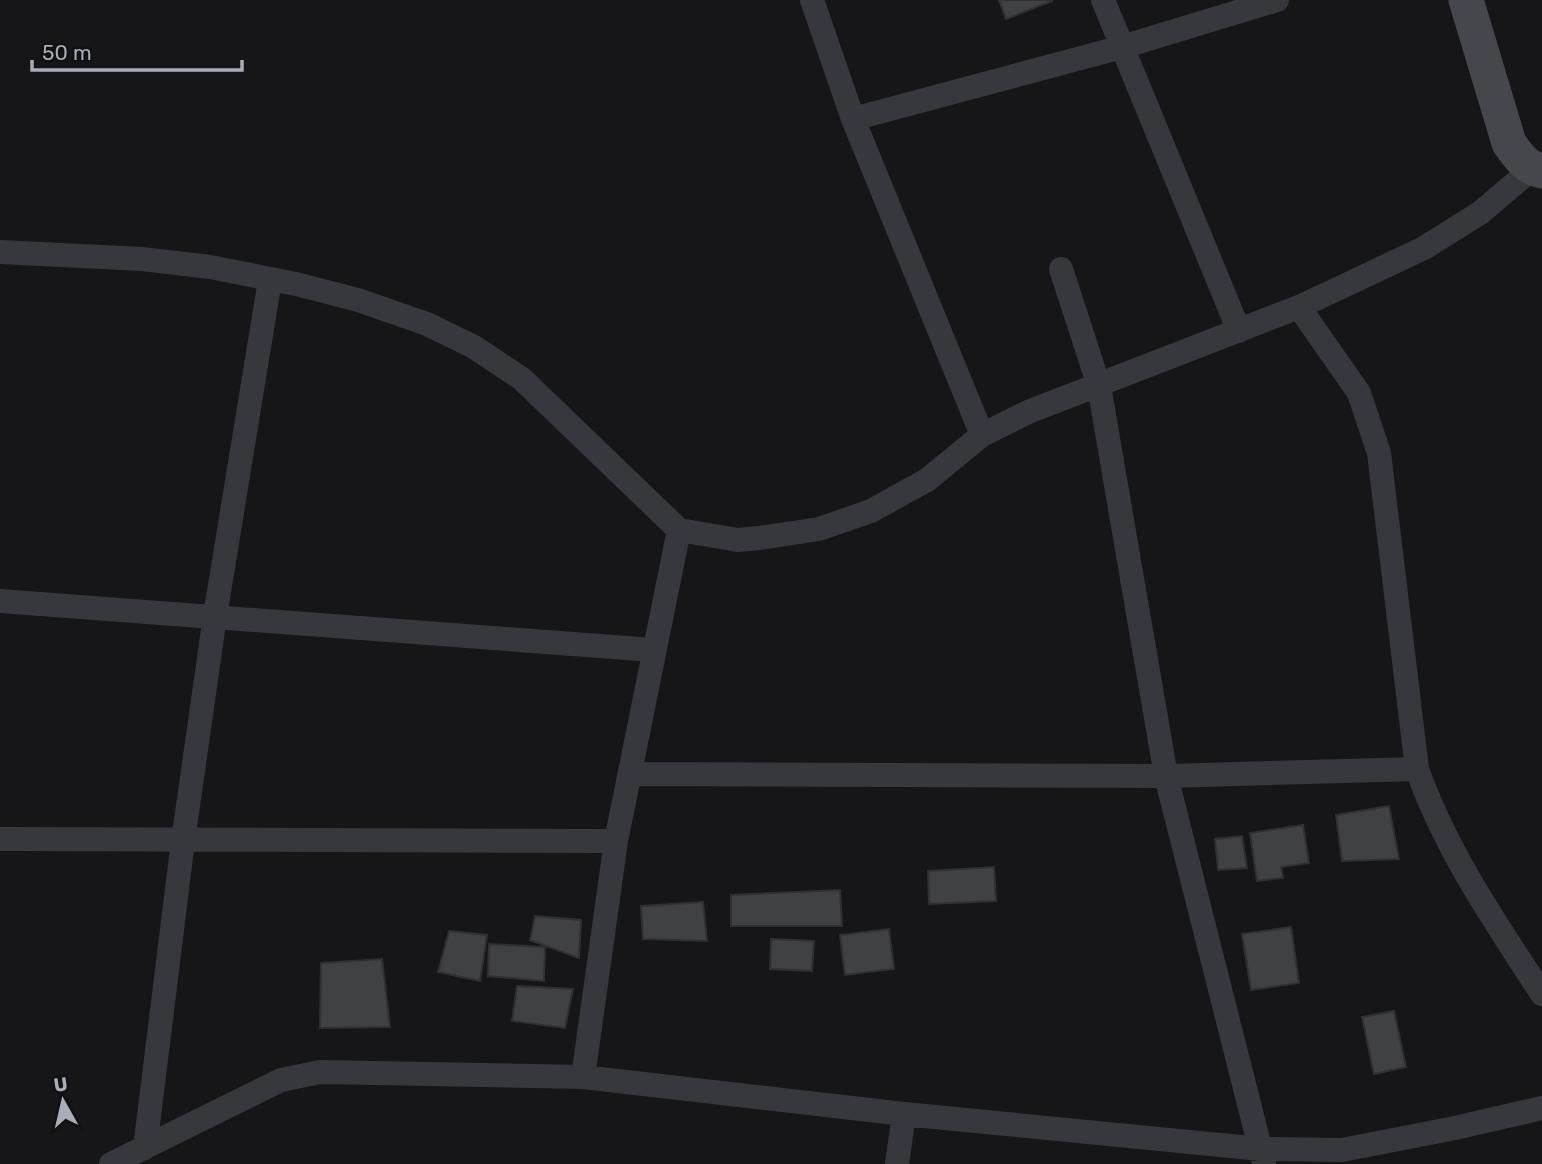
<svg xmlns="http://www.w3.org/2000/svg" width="1542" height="1164" font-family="Rubik,sans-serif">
<rect width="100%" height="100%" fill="#161618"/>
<!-- building -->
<path fill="#404145" stroke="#303034" stroke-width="2" d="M999 0H1052V1L1006 19Z
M1389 806 1399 859 1342 861 1336 815Z
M1303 825 1309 863 1281 867 1283 878 1257 881 1250 833Z
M1242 836 1247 868 1218 870 1215 839Z
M994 867 996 901 929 904 928 871Z
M840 890 842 926H731V895Z
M703 902 707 941 643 939 641 906Z
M535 916 581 920 579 958 530 940Z
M1291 927 1299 983 1251 990 1242 934Z
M889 929 894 969 845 975 840 935Z
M449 931 487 935 480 981 438 972Z
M771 939 814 941 812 971 770 969Z
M489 944 545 947 544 981 488 976Z
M382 959 390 1027 320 1028 321 963Z
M517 986 573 989 565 1028 512 1021Z
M1394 1011 1406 1067 1374 1074 1362 1017Z"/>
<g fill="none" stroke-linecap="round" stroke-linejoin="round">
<!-- street -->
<path stroke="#37383d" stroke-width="24" d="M812 0 853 119 982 435
M1103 0 1239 331
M853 119 1122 47 1277 0
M0 252 142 259 210 267 296 284 358 300 427 324 474 347 522 379 679 530 738 540 759 538 819 529 871 511 927 480 982 435 1028 412 1299 307 1367 275 1424 248 1480 213 1532 169
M1061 269 1099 386 1166 776 1264 1163
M1299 307 1359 393 1379 453 1417 769C1446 851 1495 922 1542 994
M0 601 653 650
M631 774 1166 776 1417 769
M0 839 616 841
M583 1077 616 841 679 530
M145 1148 183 841 215 616 270 280
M111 1164 281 1080 320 1072 583 1077 904 1114 1261 1149 1342 1150 1455 1128 1542 1108
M897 1164 904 1114"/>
<!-- secondary -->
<path stroke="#45474d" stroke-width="35" d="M1466 0 1509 143C1518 156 1526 168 1542 171"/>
</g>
<!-- north arrow -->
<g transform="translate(63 1101) rotate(352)" stroke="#111113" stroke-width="5" paint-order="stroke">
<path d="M0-5L12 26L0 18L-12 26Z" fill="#a8adb8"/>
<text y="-10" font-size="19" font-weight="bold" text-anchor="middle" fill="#a8adb8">U</text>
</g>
<!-- scale -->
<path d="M32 60v10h210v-10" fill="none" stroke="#a8adb8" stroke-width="3.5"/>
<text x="42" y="60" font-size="21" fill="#a8adb8" stroke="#111113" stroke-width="5" paint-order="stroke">50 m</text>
</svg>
